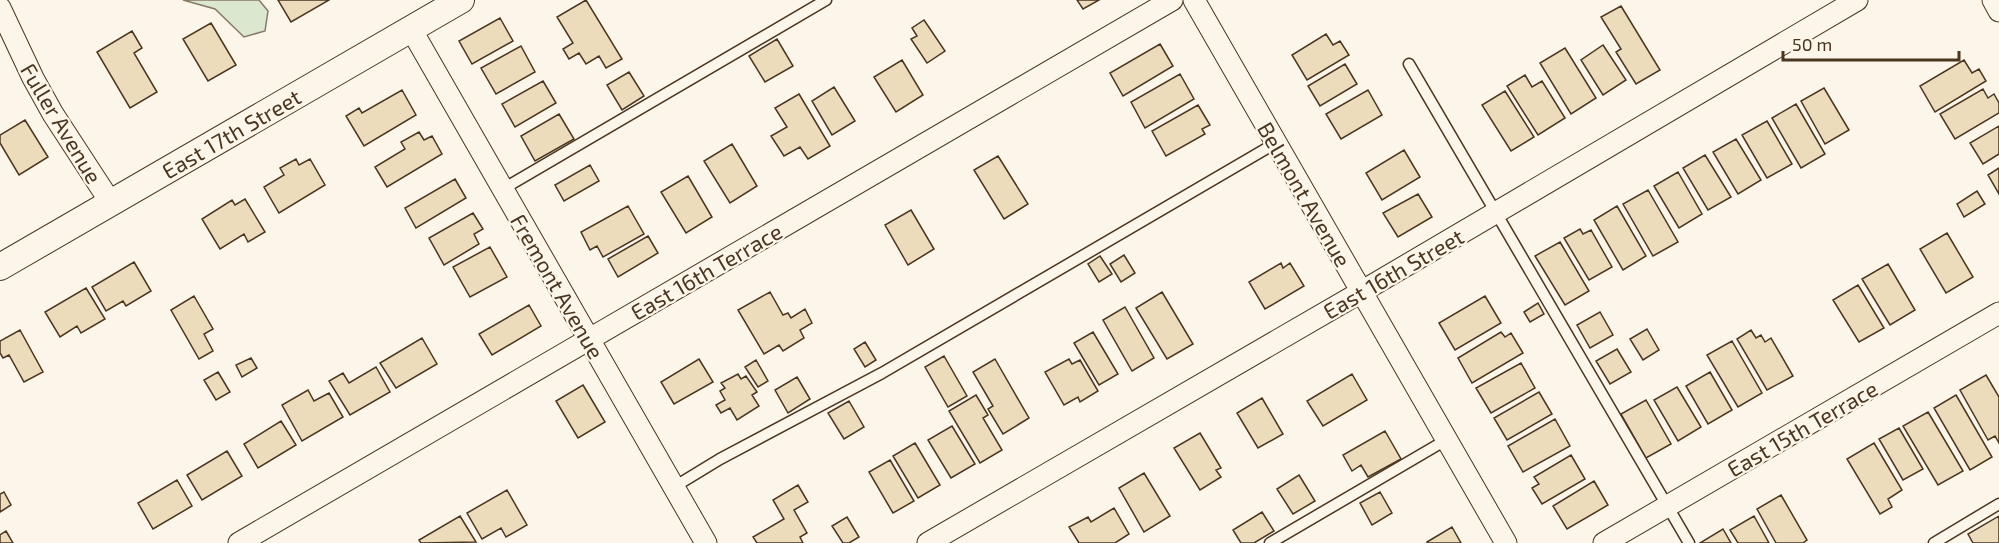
<svg xmlns="http://www.w3.org/2000/svg" width="1999" height="543" font-family="'Exo 2',sans-serif">
<rect width="100%" height="100%" fill="#fbf6e9"/>
<!-- green -->
<path fill="#dce7d0" stroke="#887966" stroke-width="1.5" d="M183 0H259L268 11 265 31 244 37 215 9Z"/>
<!-- building -->
<path fill="#ecdcbc" stroke="#4a3520" stroke-width="1.5" d="M278 0H329L291 22Z
M586 0 622 59 606 68 599 56 586 64 579 53 569 59 563 49 573 43 557 17Z
M1077 0H1099L1083 9Z
M1621 6 1660 70 1636 84 1616 52 1621 49 1601 17Z
M500 18 513 41 472 64 459 41Z
M924 20 945 51 927 63 911 39 917 36 912 28Z
M211 23 236 65 208 81 183 39Z
M132 31 142 48 134 53 157 92 130 108 97 52Z
M1326 34 1333 45 1340 41 1349 55 1307 80 1292 55Z
M777 39 793 66 765 82 749 56Z
M1160 44 1173 66 1123 96 1110 73Z
M1603 45 1626 80 1603 95 1581 60Z
M521 46 535 72 496 94 481 68Z
M1565 48 1596 98 1571 114 1540 63Z
M902 60 923 95 896 112 874 77Z
M1964 60 1972 73 1979 69 1986 81 1935 112 1920 86Z
M1345 64 1357 84 1320 106 1308 86Z
M629 72 644 96 622 110 607 85Z
M1180 74 1194 99 1145 128 1131 102Z
M1525 75 1532 87 1542 81 1565 118 1538 135 1507 86Z
M543 81 556 103 515 127 502 104Z
M834 87 855 121 832 135 812 101Z
M1824 88 1849 130 1825 144 1801 101Z
M1983 89 1988 98 1994 94 1999 103V113L1955 139 1940 114Z
M402 90 416 115 364 146 346 116 359 108 362 113Z
M1368 90 1382 115 1341 139 1326 114Z
M1505 91 1534 137 1511 151 1482 105Z
M799 94 830 146 808 159 800 147 784 156 771 136 787 127 775 108Z
M1796 104 1825 154 1801 168 1772 118Z
M1198 105 1210 125 1202 129 1205 134 1166 156 1152 131Z
M559 114 574 139 535 161 521 136Z
M25 120 48 157 19 175 0 143V135Z
M1767 121 1792 164 1767 178 1742 135Z
M1999 126V154L1983 164 1970 143Z
M419 132 424 140 432 136 442 154 387 187 375 167 405 149 401 142Z
M1736 139 1761 180 1738 194 1713 152Z
M732 144 757 186 730 203 704 161Z
M1404 150 1420 177 1382 200 1366 173Z
M1705 155 1731 197 1708 210 1683 168Z
M998 156 1028 204 1004 219 974 170Z
M296 159 299 165 310 159 325 185 279 213 264 187 284 175 280 168Z
M590 165 599 181 564 201 555 185Z
M1999 168V194L1988 175Z
M1678 172 1702 214 1679 228 1654 186Z
M688 176 712 217 686 233 661 192Z
M455 179 466 198 416 228 405 208Z
M1648 190 1678 242 1653 256 1623 204Z
M1977 191 1985 204 1964 217 1957 204Z
M1418 194 1432 217 1398 237 1383 213Z
M245 199 265 232 248 242 244 234 220 249 202 219 232 200 235 205Z
M628 206 644 234 603 257 597 246 590 250 581 232Z
M1617 206 1646 256 1623 270 1594 220Z
M911 210 934 249 908 265 885 225Z
M473 213 483 229 474 234 479 244 444 265 429 238Z
M1580 229 1583 234 1591 230 1612 267 1589 280 1564 238Z
M1947 233 1973 277 1946 293 1920 249Z
M648 236 658 253 618 277 608 259Z
M1560 242 1589 291 1565 305 1535 256Z
M490 247 507 277 470 297 453 267Z
M1124 255 1135 273 1121 282 1110 264Z
M1100 256 1112 274 1099 282 1088 264Z
M134 262 151 291 126 306 123 301 106 311 92 287Z
M1281 263 1283 268 1290 263 1304 286 1265 309 1249 282Z
M1888 264 1915 310 1890 325 1862 279Z
M1858 285 1884 328 1859 342 1833 300Z
M86 288 105 319 81 333 77 326 60 337 45 312Z
M770 292 783 315 788 313 791 318 805 309 812 323 800 330 804 338 783 351 779 345 764 354 738 310Z
M1162 292 1193 344 1167 359 1136 308Z
M194 296 213 329 204 334 213 351 199 359 171 310Z
M1485 296 1501 323 1455 350 1439 323Z
M1538 303 1544 314 1530 322 1524 312Z
M529 305 541 326 492 355 479 334Z
M1125 307 1154 358 1132 371 1103 320Z
M1600 312 1613 335 1590 348 1577 325Z
M1647 329 1659 350 1643 360 1630 339Z
M20 330 43 372 24 382 9 355 3 358 0 353V341Z
M1751 330 1756 338 1761 335 1765 342 1771 338 1793 376 1767 390 1737 339Z
M1093 332 1118 374 1099 385 1074 343Z
M1501 332 1505 337 1511 333 1523 353 1472 383 1458 358Z
M422 338 437 364 396 388 380 363Z
M1732 341 1762 393 1738 407 1707 355Z
M865 342 876 360 865 367 854 349Z
M1617 349 1631 372 1610 384 1596 361Z
M944 356 967 396 948 407 925 367Z
M251 358 257 368 242 377 236 365Z
M699 359 713 382 674 404 661 382Z
M995 359 1029 418 1003 434 988 409 993 406 973 372Z
M1069 359 1072 364 1080 360 1098 391 1080 402 1078 397 1064 405 1045 372Z
M756 360 768 381 758 387 745 367Z
M1521 363 1535 388 1491 413 1476 388Z
M376 367 390 392 350 415 329 381 343 373 349 383Z
M218 372 230 392 216 400 204 380Z
M1710 372 1732 410 1708 424 1686 386Z
M738 374 741 379 746 376 757 392 752 395 759 406 737 420 730 408 721 413 716 405 725 400 720 391 725 388 721 383Z
M1352 374 1367 400 1323 426 1307 401Z
M1986 375 1999 397V443L1995 436 1988 440 1960 390Z
M797 377 810 399 788 413 775 390Z
M583 385 605 422 578 438 556 401Z
M1677 387 1701 427 1678 441 1654 400Z
M308 390 314 401 329 393 343 417 302 441 282 405Z
M1539 392 1552 414 1507 440 1494 418Z
M976 395 988 415 983 418 1002 450 980 463 949 411Z
M1956 395 1992 457 1970 470 1934 408Z
M1262 398 1283 434 1258 448 1237 413Z
M1646 400 1671 444 1646 458 1621 414Z
M849 401 864 427 844 439 828 413Z
M1928 412 1963 471 1938 485 1903 426Z
M1555 419 1570 446 1523 472 1508 446Z
M281 421 296 445 258 468 244 444Z
M952 426 975 464 951 478 928 440Z
M1899 428 1923 469 1903 480 1879 439Z
M1385 431 1401 459 1368 477 1361 465 1352 471 1343 455Z
M1200 433 1221 468 1216 470 1221 477 1200 490 1174 448Z
M915 443 940 485 918 498 893 456Z
M1874 443 1902 490 1888 499 1892 507 1880 514 1847 459Z
M227 451 242 476 202 500 187 475Z
M1571 455 1585 479 1542 504 1532 488 1539 484 1534 477Z
M890 460 914 501 893 513 869 472Z
M1144 473 1170 516 1144 532 1119 488Z
M1299 475 1315 501 1293 514 1277 489Z
M177 480 192 506 153 529 138 503Z
M1594 481 1608 505 1567 529 1553 506Z
M798 485 808 502 794 510 807 533 800 537 803 543H757L753 537 784 519 773 500Z
M507 490 527 525 506 537 501 528 482 539 467 513Z
M4 492 11 505 0 512V494Z
M1380 492 1392 513 1372 525 1360 503Z
M1781 495 1807 540 1803 543H1776L1757 509Z
M1114 508 1129 534 1115 543H1079L1069 527 1088 517 1091 522Z
M1262 512 1274 531 1254 543H1241L1233 530Z
M460 516 476 542 421 543 419 540Z
M1754 516 1769 543H1738L1730 530Z
M1999 516V543H1973L1968 534Z
M847 517 859 537 849 543H843L832 526Z
M1452 527 1461 543H1427V542Z
M1723 529 1731 543H1700Z
M6 531 13 543H0V535Z"/>
<g fill="none" stroke-linecap="round" stroke-linejoin="round">
<defs>
<path id="service" d="M1409 64 1689 543
M503 189 826 0
M674 487 720 459 882 373 1276 143
M1270 543 1446 440
M1934 543 1999 504"/>
<path id="minor" d="M1194 0 1506 543
M1993 0 1999 11
M0 8 33 78 53 114 111 203
M411 29 706 543
M239 543 1172 0
M928 543 1361 292 1857 0
M1604 543 1999 313"/>
<g id="tertiary">
<path id="s1" d="M0 267 461 0"/>
</g>
</defs>
<!-- service casing -->
<use href="#service" stroke="#4a3520" stroke-width="13"/>
<!-- minor casing -->
<use href="#minor" stroke="#4a3520" stroke-width="23"/>
<!-- tertiary casing -->
<use href="#tertiary" stroke="#4a3520" stroke-width="28"/>
<!-- service -->
<use href="#service" stroke="#fbf6e9" stroke-width="10"/>
<!-- minor -->
<use href="#minor" stroke="#fbf6e9" stroke-width="21"/>
<!-- tertiary -->
<use href="#tertiary" stroke="#fbf6e9" stroke-width="26"/>
</g>
<g text-anchor="middle" dominant-baseline="central" stroke-width="4.5" stroke-linejoin="round" paint-order="stroke">
<!-- street labels -->
<g font-size="22" fill="#4a3520" stroke="#fbf6e9">
<text transform="translate(62 123) rotate(59)">Fuller Avenue</text>
<text stroke="none"><textPath href="#s1" startOffset="267">East 17th Street</textPath></text>
<text transform="translate(1305 194) rotate(60)">Belmont Avenue</text>
<text transform="translate(706 271) rotate(-30)">East 16th Terrace</text>
<text transform="translate(1393 273) rotate(-30)">East 16th Street</text>
<text transform="translate(558 286) rotate(60)">Fremont Avenue</text>
<text transform="translate(1802 428) rotate(-30)">East 15th Terrace</text>
</g>
</g>
<!-- scale -->
<path d="M1783 51v9h176v-9" fill="none" stroke="#4a3520" stroke-width="3"/>
<text x="1792" y="51" font-size="18" fill="#4a3520" stroke="#fbf6e9" stroke-width="4.5" paint-order="stroke">50 m</text>
</svg>
